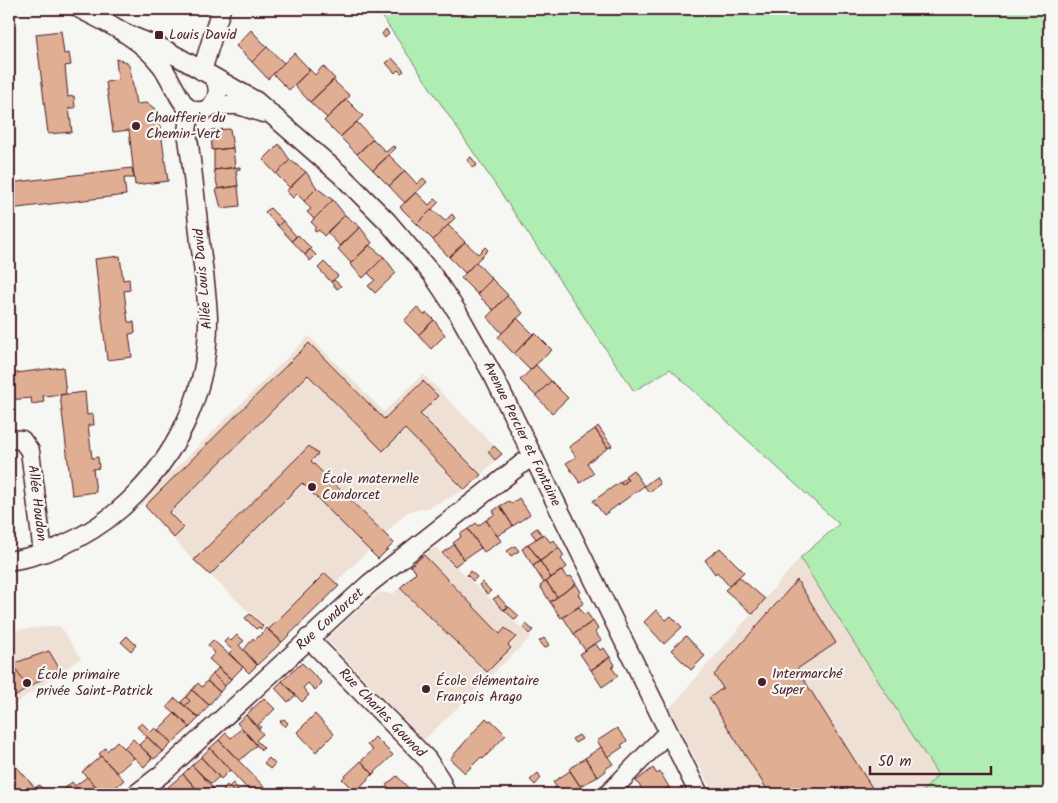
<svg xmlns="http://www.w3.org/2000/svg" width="1058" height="803" font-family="Kalam,sans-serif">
<rect width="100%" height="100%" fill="#f6f6f2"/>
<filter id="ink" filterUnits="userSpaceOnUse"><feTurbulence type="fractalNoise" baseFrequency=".02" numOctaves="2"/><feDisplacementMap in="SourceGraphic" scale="10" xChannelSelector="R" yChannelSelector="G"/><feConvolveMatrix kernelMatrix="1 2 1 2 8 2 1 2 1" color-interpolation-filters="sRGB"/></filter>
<g filter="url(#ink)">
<!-- built -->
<path fill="#efe0d5" d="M309 336 384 412 423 374 502 454 465 490 428 508 407 512 385 534 394 543 378 559 369 550 336 582 339 586 282 642 190 557 144 504 159 485Z
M435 547 531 637 424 740 326 639 379 592 393 594 415 572 410 566Z
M800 558 938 775 920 794H714L669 709Z
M60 626 81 658 9 708V630Z"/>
<!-- green -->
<path fill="#b0edb3" stroke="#7d866f" d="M377 9H1049V794H920L938 775 800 558 839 524 670 369 634 391Z"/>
<!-- building -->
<path fill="#e0ae92" stroke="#4a1f2b" d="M352 9H363L358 14Z
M386 29 389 34 385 38 382 34Z
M251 30 267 47 252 62 236 46Z
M61 31 64 54 69 53 71 65 65 66 68 97 74 96 75 108H69L72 132 48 134 36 34Z
M267 47 284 63 268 79 252 62Z
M294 53 310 70 289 90 273 74Z
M392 58 404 71 401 73 398 70 395 73 386 63Z
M116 59 127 62 130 68 136 104 147 103 158 111 168 181 135 185 129 130 113 132 106 82 118 80Z
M323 66 335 79 310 102 294 85 310 70 315 75Z
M333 80 350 96 327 118 310 102Z
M346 99 363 116 340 137 324 121Z
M357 122 373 139 357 154 340 137Z
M230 129 233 148 212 150 211 130Z
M373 139 386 152 393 146 396 148 373 170 357 154Z
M279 144 290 160 276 174 263 160Z
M233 148 235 167 214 170V150Z
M389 155 405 171 389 186 373 170Z
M471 157 477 165 473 168 467 160Z
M290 160 306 172 290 188 276 174Z
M240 167V169L236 170 238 186 218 189 214 170Z
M132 168 134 178H124L126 195 9 209V183Z
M405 171 417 184 423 178 427 182 405 203 389 186Z
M306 172 317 188 304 201 297 194 293 198 286 191Z
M238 186 240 206 221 208 216 189Z
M317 188 333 200 314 219 307 212 311 209 304 201Z
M416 192 429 205 435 199 439 202 417 224 400 207Z
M333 200 345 215 324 236 319 230 316 232 314 229 316 227 311 222Z
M270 208 283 221 278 226 265 212Z
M432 209 445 221 452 214 455 218 433 240 417 224Z
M345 215 360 227 340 246 327 232Z
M283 221 296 236 292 241 278 226Z
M448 225 465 242 449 257 433 240Z
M360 227 372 243 351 263 338 249Z
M298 235 311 248 305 255 292 241Z
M465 242 478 254 485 247 488 250 465 273 449 257Z
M369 245 384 257 363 278 350 264Z
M310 249 316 255 310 261 305 255Z
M120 256 123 280 129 279 130 290 124 291 128 322H134L135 333 129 334 132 357 107 360 95 259Z
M384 257 396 273 375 293 368 286 375 280 368 273Z
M324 262 338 276 331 282 318 268Z
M476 262 492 279 477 294 461 278Z
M492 279 508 295 493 310 477 294Z
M334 280 341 286 337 289 331 282Z
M507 296 523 313 502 333 487 317Z
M417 307 424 315 427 313 434 320 418 335 404 321Z
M517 318 533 334 514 354 498 337Z
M434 320 445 335 431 349 418 335Z
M535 333 552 350 530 370 514 354Z
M309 343 384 419 423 381 438 396 420 414 481 475 465 490 405 429 383 451 308 375 169 513 184 528 174 538 145 506Z
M536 365 551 381 536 396 520 380Z
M63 367 66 394 43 396 44 402 32 404 31 398 9 400V374Z
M551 381 568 398 552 413 536 396Z
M85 392 87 415 93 414 94 425H88L92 458 98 457 99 468 93 469 96 492 72 495 60 395Z
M598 426 612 446 608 448 595 429Z
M595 429 608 448 587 463 594 473 580 483 566 463 576 457 569 447Z
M309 446 318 454 311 461 394 543 378 559 302 483 210 575 194 560Z
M494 446 502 454 495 460 488 452Z
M633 470 644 486 604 515 593 501 620 482 622 485 628 480 625 476Z
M656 477 660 484 649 492 644 486Z
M626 478 628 480 622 485 620 482Z
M519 498 530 514 513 526 500 506 509 501 511 504Z
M500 506 513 526 497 536 486 520 495 514 493 511Z
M486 520 501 541 484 552 468 529 476 523 478 526Z
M537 528 542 535 536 539 531 532Z
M468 529 481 548 464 559 453 543 461 537 460 534Z
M544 534 550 542 554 540 559 548 540 561 528 544Z
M528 544 540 561 533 566 522 549Z
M454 545 464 559 455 566 442 553Z
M515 546 519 551 511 556 507 551Z
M559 548 564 556 561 559 567 567 551 578 540 561Z
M720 548 744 572 729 586 717 572 715 574 705 560Z
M424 555 500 634 505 628 516 637 508 645 511 648 487 672 400 588 416 572 410 566Z
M540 561 551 578 544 583 533 566Z
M562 570 567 578 571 576 576 584 557 597 546 581Z
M470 571 477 577 473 581 467 575Z
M325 573 339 586 282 642 268 630Z
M739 577 765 599 753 614 725 590Z
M797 580 836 643 797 669 876 794H770L709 698 723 688 714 675Z
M546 581 557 597 550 602 540 586Z
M482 582 491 591 487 594 479 585Z
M576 584 581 592 578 594 584 603 561 618 550 602Z
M498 596 508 607 503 610 493 599Z
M509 607 519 616 515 620 504 610Z
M579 607 584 615 587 613 593 621 574 634 563 617Z
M656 610 666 620 671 616 682 627 664 644 644 622Z
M250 614 263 626 261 629 259 627 256 629 245 618Z
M593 621 598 629 595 632 601 640 585 650 574 634Z
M526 624 533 630 529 634 523 627Z
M267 628 282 642 257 665 244 650 253 638 255 640Z
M237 635 244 641 239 645 257 665 249 673 229 653 232 650 224 642 228 638 231 641Z
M127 636 136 645 131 651 121 642Z
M686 636 705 656 691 670 671 650Z
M544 638 549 645 545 648 539 641Z
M213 640 243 667 231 679 209 659 215 653 208 645Z
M595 643 600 650 604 648 610 657 591 670 580 654Z
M49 651 59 668 28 688 12 664Z
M610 657 615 665 612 668 618 676 602 687 591 670Z
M9 658 28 688 9 701Z
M302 663 322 683 315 690 308 683 303 688 309 695 302 702 282 681Z
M218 668 231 679 225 686 213 674Z
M213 674 225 686 220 692 207 681Z
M207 681 220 692 209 705 192 690 198 683 202 687Z
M282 681 296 695 288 702 275 688Z
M192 690 209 705 199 718 185 706 190 701 186 697Z
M186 697 190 701 185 706 181 702Z
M175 698 199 718 190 727 167 707Z
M264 698 275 709 258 725 261 727 259 729 246 715Z
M175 713 190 727 172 743 158 730Z
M315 714 334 734 316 752 297 732Z
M246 715 263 734 256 740 264 748 261 750 237 723Z
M486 718 489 721 491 720 506 735 483 759 481 757 465 773 450 759Z
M284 719 288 723 285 727 280 721Z
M142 723 151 732 155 728 172 743 163 752 137 727Z
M242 728 257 745 239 761 219 740 226 733 231 738Z
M617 728 627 741 621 745 623 747 608 757 597 741Z
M579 735 582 739 575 743 572 739Z
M147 737 163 752 154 759 139 745Z
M375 737 393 755 373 774 361 761 373 750 367 745Z
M133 739 152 758 144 767 124 748Z
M219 740 239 761 271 794H252L210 748Z
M117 741 134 758 117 773 99 754 105 748 107 751Z
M601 747 613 764 605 769 606 771 598 777 585 758Z
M210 748 230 770 221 779 201 757Z
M101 756 124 780 108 794H104L82 772Z
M201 757 219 777 211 784 192 765Z
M269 758 275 764 270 769 264 763Z
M585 758 598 777 580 786 569 769Z
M361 761 373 774 355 792 342 779Z
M192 765 214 789 208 794H201L183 774Z
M17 767 35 788 40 794H13L9 789V774Z
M653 768 657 774 660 772 669 787 658 794H646L636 781Z
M570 771 584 792 580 794H561L553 782Z
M538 773 541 778 535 785 530 780Z
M183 774 197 789 192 794H160Z
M397 776 414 794H391L393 793 386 785Z
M87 777 100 791 96 794H66L69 792 65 788 72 782 75 786Z
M233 783 238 789 235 793 229 787Z
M39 785 47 794H40L35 788Z
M227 785 236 794H227L223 789Z
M314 785 322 794H306Z
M556 787 561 794H546Z
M669 787 674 794H658Z
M238 789 244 794H236Z"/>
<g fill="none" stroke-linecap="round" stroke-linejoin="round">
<defs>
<path id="minor" d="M80 9C109 24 141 38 161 65 169 75 180 102 187 107 207 121 226 96 214 78
M124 33 164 49 256 101 341 175 387 221 432 274 458 313 494 377 699 794
M202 71 221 9
M212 105H238L263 113
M9 439 22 440 30 451 43 553
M9 561C56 554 101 530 135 495 182 447 209 385 208 318 207 292 203 267 200 242 196 205 193 169 187 132L190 109
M308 638 427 759 440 779 446 794
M136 794 163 773 370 583 533 455
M608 794 668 732"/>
</defs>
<!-- minor casing -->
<use href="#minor" stroke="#4a1f2b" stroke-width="21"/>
<!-- minor -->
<use href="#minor" stroke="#f6f6f2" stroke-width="18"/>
</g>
</g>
<!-- markers -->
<g fill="#4a1f2b" stroke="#f6f6f2" stroke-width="2">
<rect x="154" y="30" width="10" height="10" rx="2.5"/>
<circle cx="136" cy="126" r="5"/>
<circle cx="312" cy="487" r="5"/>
<circle cx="762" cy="682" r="5"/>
<circle cx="27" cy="683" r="5"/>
<circle cx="426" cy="689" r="5"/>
</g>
<g text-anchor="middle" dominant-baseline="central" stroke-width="4.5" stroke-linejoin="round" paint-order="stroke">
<!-- poi labels -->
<g font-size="14" fill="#4a1f2b" stroke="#f6f6f2" text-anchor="start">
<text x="169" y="35">Louis David</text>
<text x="146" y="118">Chaufferie du<tspan x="146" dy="16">Chemin-Vert</tspan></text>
<text x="322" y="479">École maternelle<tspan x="322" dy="16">Condorcet</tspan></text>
<text x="772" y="674">Intermarché<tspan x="772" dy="16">Super</tspan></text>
<text x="37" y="675">École primaire<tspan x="37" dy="16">privée Saint-Patrick</tspan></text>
<text x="436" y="681">École élémentaire<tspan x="436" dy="16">François Arago</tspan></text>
</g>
<!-- street labels -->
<g font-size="14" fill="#4a1f2b" stroke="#f6f6f2">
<text transform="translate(203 279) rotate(-95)">Allée Louis David</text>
<text transform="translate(522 434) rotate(64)">Avenue Percier et Fontaine</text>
<text transform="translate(37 503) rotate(83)">Allée Houdon</text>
<text transform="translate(330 619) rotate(-42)">Rue Condorcet</text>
<text transform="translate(382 713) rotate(46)">Rue Charles Gounod</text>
</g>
</g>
<!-- margin -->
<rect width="1058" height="803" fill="none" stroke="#f6f6f2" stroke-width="30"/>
<rect x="15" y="15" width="1028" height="773" fill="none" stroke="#4a1f2b" stroke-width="2" filter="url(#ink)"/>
<!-- scale -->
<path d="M870 766v8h121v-8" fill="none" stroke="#4a1f2b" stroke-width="2.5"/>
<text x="878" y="766" font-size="15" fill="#4a1f2b" stroke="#f6f6f2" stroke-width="4" paint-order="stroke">50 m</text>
</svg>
